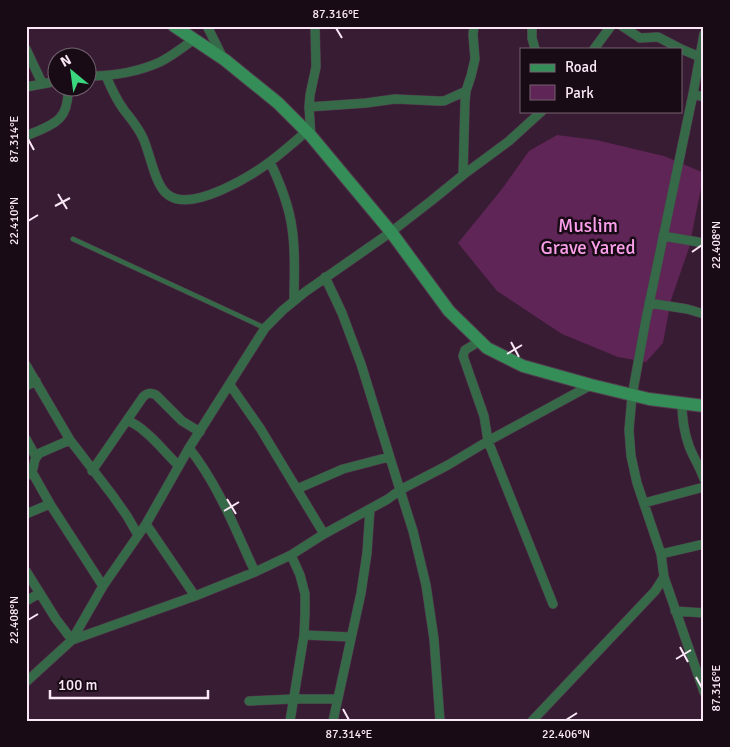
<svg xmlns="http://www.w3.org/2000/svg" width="730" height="747" font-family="Signika,sans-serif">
<rect width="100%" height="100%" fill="#381c33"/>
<!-- green -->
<path fill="#5f2557" d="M557 135 596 140 664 156 704 173 689 248 671 300 663 343 646 362 618 357 562 334 497 291 458 243 502 189 529 151Z"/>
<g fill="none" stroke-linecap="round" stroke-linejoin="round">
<defs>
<path id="lane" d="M73 239 265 328"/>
<path id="street" d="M207 26 223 58
M532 26V38L535 49
M622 26 640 38 658 37 681 49
M26 49 42 83
M594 49 611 26
M681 49 700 57
M88 76C112 76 138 72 160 62 172 56 182 48 193 40
M106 76C111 88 116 99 124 110 131 119 138 127 143 138 150 153 155 185 167 194 190 214 251 176 271 161 283 152 294 142 306 132
M26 87 58 81
M693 94 704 97
M309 107 310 95 316 67 315 26
M26 136C54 124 69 121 68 88
M311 136 309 107 366 103 395 99 438 101H444L466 91
M270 162C280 183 289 205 292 228 296 252 294 277 294 301
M463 175 465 102 466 91 471 76 475 59 473 35 474 26
M663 236 704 243
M325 277 342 313 361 364 400 490 413 531 426 585 434 639 440 721
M649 303 687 309 704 314
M480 341 465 350 463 356 484 416 488 441 553 604
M26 365 70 440 113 496 127 516 138 535
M230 385 260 428 324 534
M26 386 36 381
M682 403C682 418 684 432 689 446 693 457 700 467 704 479
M127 420C133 423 139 426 144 431 157 441 167 455 179 466
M26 439 36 457
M189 448C219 486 235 529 255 572
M92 471 143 397C147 393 150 392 156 395L182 421 200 432
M32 472 50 504 103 586
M26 476C39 469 29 462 40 453L70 440
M297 489 343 469 389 457
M644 503 704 487
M26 514 50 504
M146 524 195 596
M661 554 704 544
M26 571 56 619 72 640 195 596 255 572 291 555 324 534 388 499 400 490 448 465 488 441 591 385
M664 577 704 692
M26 601 40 593
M675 611 704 613
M304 635 351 637
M26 682 72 640 103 586 146 524 189 448 265 328 283 310 305 292 391 232 431 201 463 175 509 141 542 111
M249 701 293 699H338
M290 721 304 635 305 613V594L300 575 291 555
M333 721 361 593 367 553 370 509
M532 721 655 591 664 577 661 554 637 483 631 456 629 430 632 396 646 319 693 94 704 34"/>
<path id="secondary" d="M174 26 225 60 278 103 311 136 391 232 449 311 487 348 523 366 591 385 649 399 704 406"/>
</defs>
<!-- lane casing -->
<use href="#lane" stroke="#53394e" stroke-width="5.5"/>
<!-- street casing -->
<use href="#street" stroke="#53394e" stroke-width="10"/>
<!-- secondary casing -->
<use href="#secondary" stroke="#53394e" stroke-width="14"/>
<!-- lane -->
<use href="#lane" stroke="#356947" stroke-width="4.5"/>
<!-- street -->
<use href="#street" stroke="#356947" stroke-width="9"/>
<!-- secondary -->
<use href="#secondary" stroke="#358d58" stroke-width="12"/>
</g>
<!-- ticks -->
<path fill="none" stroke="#fbe8f7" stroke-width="2" d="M336 28 342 38M28 139 34 150M58 194 67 209M55 206 70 198M28 221 38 215M692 252 702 245M511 342 519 357M507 354 522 345M227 499 236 514M224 511 239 502M28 620 38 614M680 647 688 662M676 659 691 650M696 677 702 688M343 709 349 720M566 720 577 713"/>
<g text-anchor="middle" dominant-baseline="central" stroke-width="5" stroke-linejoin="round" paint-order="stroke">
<!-- park labels -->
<g font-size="19" fill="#fda0ec" stroke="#180b15">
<text x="588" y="226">Muslim<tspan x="588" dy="22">Grave Yared</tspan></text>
</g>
</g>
<!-- border -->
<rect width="730" height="747" fill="none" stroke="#180b15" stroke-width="55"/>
<!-- legend -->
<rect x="520" y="48" width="162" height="65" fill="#180b15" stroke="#73636f"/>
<rect x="530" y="64" width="25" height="8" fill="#358d58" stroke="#73636f"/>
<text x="565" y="72" font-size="15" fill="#fbe8f7">Road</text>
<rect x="530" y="85" width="25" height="15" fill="#5f2557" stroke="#73636f"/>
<text x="565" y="98" font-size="15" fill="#fbe8f7">Park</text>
<!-- north arrow -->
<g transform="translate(72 72) rotate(331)"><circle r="24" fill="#180b15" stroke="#73636f"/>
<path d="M0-4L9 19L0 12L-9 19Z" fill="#3ad77f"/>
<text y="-8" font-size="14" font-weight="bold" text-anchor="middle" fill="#fbe8f7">N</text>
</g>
<!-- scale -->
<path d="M50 690v8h158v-8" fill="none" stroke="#fbe8f7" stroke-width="2.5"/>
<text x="58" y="690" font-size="15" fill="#fbe8f7" stroke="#180b15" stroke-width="4" paint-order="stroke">100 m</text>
<rect x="28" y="28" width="674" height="692" fill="none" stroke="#fbe8f7" stroke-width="2"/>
<g font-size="12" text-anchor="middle" fill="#fbe8f7">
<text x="336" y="18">87.316°E</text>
<text transform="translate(14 139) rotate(-90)" y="4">87.314°E</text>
<text transform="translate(14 221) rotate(-90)" y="4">22.410°N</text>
<text transform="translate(716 245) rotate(-90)" y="4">22.408°N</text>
<text transform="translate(14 620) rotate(-90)" y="4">22.408°N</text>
<text transform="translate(716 688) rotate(-90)" y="4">87.316°E</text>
<text x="349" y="738">87.314°E</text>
<text x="566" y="738">22.406°N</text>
</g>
</svg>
